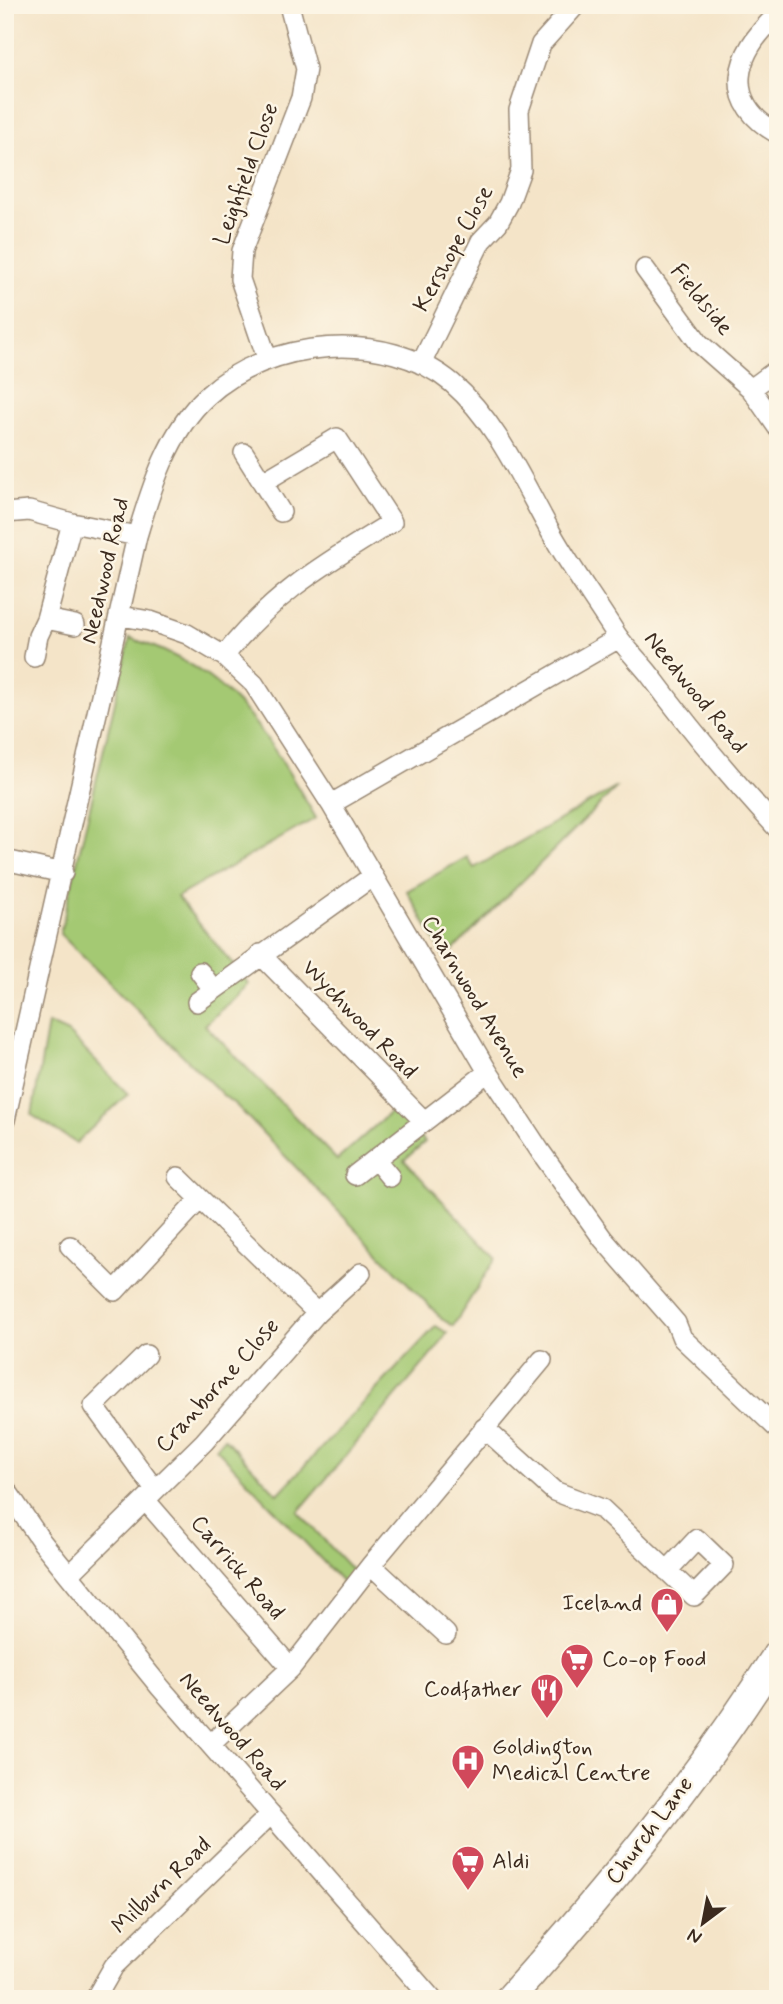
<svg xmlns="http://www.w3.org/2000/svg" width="783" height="2004" font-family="Mynerve,sans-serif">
<rect width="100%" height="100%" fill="#fcf5e5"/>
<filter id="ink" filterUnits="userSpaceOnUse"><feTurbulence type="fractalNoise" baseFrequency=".0143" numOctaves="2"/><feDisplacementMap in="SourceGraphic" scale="14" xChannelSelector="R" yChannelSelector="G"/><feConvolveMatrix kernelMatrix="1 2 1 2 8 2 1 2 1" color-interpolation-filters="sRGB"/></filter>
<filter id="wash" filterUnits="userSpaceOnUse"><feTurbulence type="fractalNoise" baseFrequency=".00686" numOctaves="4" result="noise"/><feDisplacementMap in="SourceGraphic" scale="28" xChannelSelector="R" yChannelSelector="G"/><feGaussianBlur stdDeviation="1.57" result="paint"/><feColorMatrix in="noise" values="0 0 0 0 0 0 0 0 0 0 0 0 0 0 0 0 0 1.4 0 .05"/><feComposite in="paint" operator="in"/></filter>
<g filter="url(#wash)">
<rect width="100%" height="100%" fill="#f4e4c8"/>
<!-- green -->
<path fill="#a4c973" stroke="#707a48" stroke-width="2" d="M130 638C232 671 264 730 316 818L177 897 249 984 205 1025 337 1160 394 1109 425 1142 404 1160 496 1258 453 1326 442 1319 236 1105 224 1096 60 934Z
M617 787 595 809 445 958 407 891 467 857 474 868Z
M48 1024 68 1033 128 1094 76 1143 32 1115Z
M436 1326 447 1333 437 1348 298 1512 357 1575 347 1587 216 1448 224 1438 278 1494Z"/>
</g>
<g filter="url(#ink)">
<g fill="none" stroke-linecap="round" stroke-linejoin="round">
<defs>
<path id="street" d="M778 14C735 53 720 101 778 134
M645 269 699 343 751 389 778 428
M267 358 240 279 242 251 301 98 306 69 289 5
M421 364 481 241 498 223 509 203 521 170 519 110 541 44 576 5
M751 389 778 369
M244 453 281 512
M5 513 29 511 72 523
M121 616 150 621 187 634 224 656 254 684 331 804 488 1072 540 1151 603 1239 676 1323 682 1338 778 1429
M75 625 46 619 72 523 137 536
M224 656C275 592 323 565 392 522L337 438 263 482
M34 657 38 636 46 619
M331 804 619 638
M5 860 63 873
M260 954 423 1120
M200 972 213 989
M197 1002 373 876
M5 1120 137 536C151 489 169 430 207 396 268 339 386 328 452 383 495 420 521 478 548 527 568 564 594 599 616 634 626 649 639 661 650 675 690 729 732 779 778 829
M376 1160 390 1177
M355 1175 488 1072
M178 1177 317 1313
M70 1246 115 1291 200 1199
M146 1355 94 1406 155 1490
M484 1428 554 1491 602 1509 694 1596 724 1565 697 1539 667 1571
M5 1488 42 1542 160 1687 432 1999
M146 1501 291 1668
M371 1565 542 1360
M69 1575 204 1442 317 1313 361 1273
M211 1744 291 1668 371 1565 446 1634
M95 1999 114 1966 271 1814"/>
<path id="secondary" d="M509 1999C607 1890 700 1777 778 1653"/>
</defs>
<!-- street casing -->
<use href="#street" stroke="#988773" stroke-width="22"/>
<!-- secondary casing -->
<use href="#secondary" stroke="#988773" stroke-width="31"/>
<!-- street -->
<use href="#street" stroke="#fff" stroke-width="19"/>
<!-- secondary -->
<use href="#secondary" stroke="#fff" stroke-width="28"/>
</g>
</g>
<!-- icons -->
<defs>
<symbol id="shop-pin" viewBox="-11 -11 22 30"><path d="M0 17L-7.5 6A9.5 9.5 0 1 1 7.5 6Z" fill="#d1495b" stroke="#fcf5e5"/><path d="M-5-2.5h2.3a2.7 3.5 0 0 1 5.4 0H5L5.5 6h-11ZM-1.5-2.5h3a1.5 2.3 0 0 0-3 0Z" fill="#fff"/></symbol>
<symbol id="supermarket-pin" viewBox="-11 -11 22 30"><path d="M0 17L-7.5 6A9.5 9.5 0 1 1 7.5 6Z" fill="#d1495b" stroke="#fcf5e5"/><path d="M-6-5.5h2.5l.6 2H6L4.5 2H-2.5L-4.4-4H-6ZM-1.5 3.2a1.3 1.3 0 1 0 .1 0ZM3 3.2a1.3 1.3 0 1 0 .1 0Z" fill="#fff"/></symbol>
<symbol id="restaurant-pin" viewBox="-11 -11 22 30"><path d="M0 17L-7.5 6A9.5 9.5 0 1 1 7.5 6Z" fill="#d1495b" stroke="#fcf5e5"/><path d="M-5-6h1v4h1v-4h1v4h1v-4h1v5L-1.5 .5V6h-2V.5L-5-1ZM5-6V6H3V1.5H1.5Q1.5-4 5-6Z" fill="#fff"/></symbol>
<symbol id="hospital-pin" viewBox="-11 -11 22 30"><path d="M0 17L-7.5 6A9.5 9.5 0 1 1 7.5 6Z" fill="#d1495b" stroke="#fcf5e5"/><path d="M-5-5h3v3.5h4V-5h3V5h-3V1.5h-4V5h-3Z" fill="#fff"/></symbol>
</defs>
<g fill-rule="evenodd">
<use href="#shop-pin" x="648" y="1585" width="38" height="52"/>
<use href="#supermarket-pin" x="558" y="1641" width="38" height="52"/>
<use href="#restaurant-pin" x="528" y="1671" width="38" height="52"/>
<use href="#hospital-pin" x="449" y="1742" width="38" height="52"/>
<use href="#supermarket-pin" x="449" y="1843" width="38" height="52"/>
</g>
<g text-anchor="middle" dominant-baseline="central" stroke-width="5" stroke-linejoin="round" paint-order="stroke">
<!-- street labels -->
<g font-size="23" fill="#3b2a1e" stroke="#fcf5e5">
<text transform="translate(247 174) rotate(-70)">Leighfield Close</text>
<text transform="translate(454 249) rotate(-61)">Kershope Close</text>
<text transform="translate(701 300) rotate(51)">Fieldside</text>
<text transform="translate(106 571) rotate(-77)">Needwood Road</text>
<text transform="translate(695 693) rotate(51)">Needwood Road</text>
<text transform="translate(474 997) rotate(59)">Charnwood Avenue</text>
<text transform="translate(359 1020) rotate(46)">Wychwood Road</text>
<text transform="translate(218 1386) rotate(-48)">Cranborne Close</text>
<text transform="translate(237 1568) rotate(49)">Carrick Road</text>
<text transform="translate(232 1732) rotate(49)">Needwood Road</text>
<text transform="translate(650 1831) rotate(-53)">Church Lane</text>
<text transform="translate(162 1886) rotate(-44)">Milburn Road</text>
</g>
<!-- poi labels -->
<g font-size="23" fill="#3b2a1e" stroke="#fcf5e5" text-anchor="start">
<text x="642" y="1604" text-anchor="end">Iceland</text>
<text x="602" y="1660">Co-op Food</text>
<text x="522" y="1690" text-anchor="end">Codfather</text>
<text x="492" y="1748">Goldington<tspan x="492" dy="26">Medical Centre</tspan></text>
<text x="492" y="1862">Aldi</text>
</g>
</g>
<!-- margin -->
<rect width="783" height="2004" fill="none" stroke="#fcf5e5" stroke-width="28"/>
<!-- north arrow -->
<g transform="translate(703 1923) rotate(212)" stroke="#fcf5e5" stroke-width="5" paint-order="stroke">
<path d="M0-5L12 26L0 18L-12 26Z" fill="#3b2a1e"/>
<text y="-10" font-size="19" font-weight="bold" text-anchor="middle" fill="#3b2a1e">N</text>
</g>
</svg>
